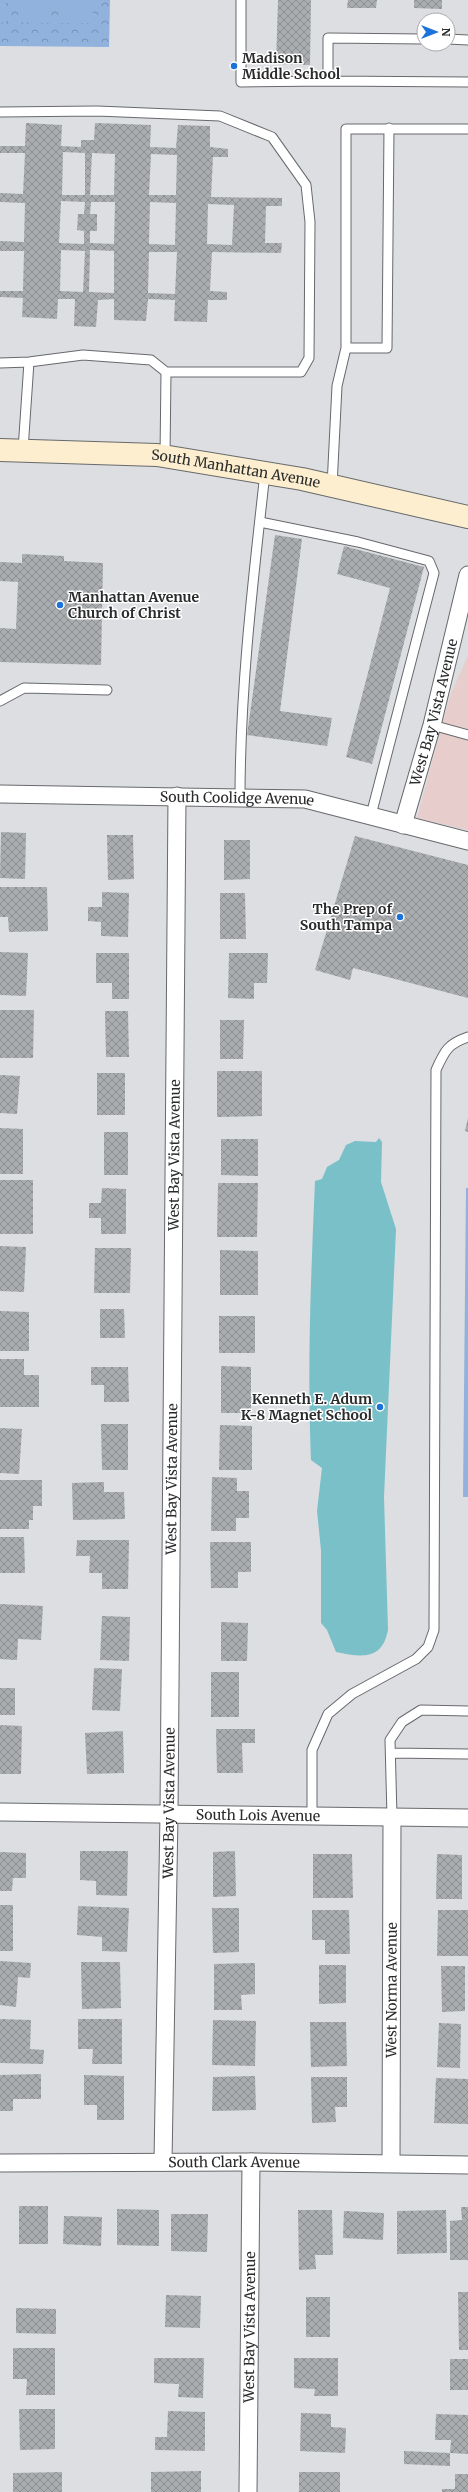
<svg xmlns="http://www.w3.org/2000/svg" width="468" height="2492" font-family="Merriweather,serif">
<defs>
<pattern id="park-crowns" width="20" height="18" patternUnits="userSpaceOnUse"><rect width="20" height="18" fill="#90b2dd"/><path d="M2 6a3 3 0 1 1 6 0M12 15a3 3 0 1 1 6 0" fill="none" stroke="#7691b3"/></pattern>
<pattern id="building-cross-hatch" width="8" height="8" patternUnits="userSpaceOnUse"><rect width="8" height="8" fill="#aaadaf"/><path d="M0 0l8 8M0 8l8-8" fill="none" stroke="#8b8d8f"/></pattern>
</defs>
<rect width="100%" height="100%" fill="#dcdee1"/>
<!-- commercial -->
<path fill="#e8cdcd" d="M468 655V830L417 818 450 696Z"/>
<!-- park -->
<path fill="url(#park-crowns)" d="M0 0H110L109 47 0 46Z"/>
<!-- garden -->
<path fill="#90b2dd" d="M0 0H6V23L0 22Z
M18 0H49V23L18 22Z
M62 0H93V23H62Z
M466 1188H468V1497H463Z"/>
<!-- water -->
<path fill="#79c0c9" d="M379 1138 382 1142 381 1182 396 1229 384 1497 388 1630C382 1661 361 1657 336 1652L327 1630 321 1623V1550L317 1511 322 1468 311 1460C307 1367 311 1274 315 1181L322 1179 327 1167 339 1160 346 1145 355 1141 376 1142Z"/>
<!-- building -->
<path fill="url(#building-cross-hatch)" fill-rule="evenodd" d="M278 0H311L310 65 276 64Z
M348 0H377L376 8H347Z
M414 0H442V9L414 8Z
M26 123 62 125 61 146 81 147V140H94L95 123 151 125 150 147 176 148 178 125 210 126V147L228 149V157H213L211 197 282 198V206H266L265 243H282L281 253 212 252 210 291 227 292V300H208L207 322 174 321 175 300 148 299 146 321 114 320V299L98 300 96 327 74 326 75 299H58L57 319 22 317 23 298 0 297V291H23L24 251H0V241L24 242 25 203 0 202V193L23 194 25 153H0V146H25ZM63 152 85 153V195H62ZM92 153 115 154 114 195H90ZM151 154 177 155 176 195H149ZM61 201 85 202 84 214H78L77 230 84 231V244L59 243ZM91 202H115L114 244 90 243V231H97V214H90ZM150 202 176 203 175 245 149 244ZM208 204 234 205 232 245 207 244ZM61 250 85 251 83 292 60 291ZM90 250 114 251V293L89 292ZM149 252H177L175 294 148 293Z
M275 535 302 539 280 711 332 718 327 746 247 735Z
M344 546 424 567 372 764 346 757 390 588 337 574Z
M22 554 64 556V561L103 563 101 665 0 662V628L16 629 18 582 0 581V562L22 563Z
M1 832 26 833 25 879 0 878Z
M107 835H133L134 879 108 880Z
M355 836 468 865V998L353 968 350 980 315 970Z
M224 840H250V879L224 880Z
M0 887H47L48 931 9 932 8 917H0Z
M102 892 129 893 128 937 101 936V922L88 921V907H102Z
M220 893H245L246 939H220Z
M0 952 28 953 26 996 0 995Z
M96 953H129V999H112V983H96Z
M229 953H268L267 983H254V999L228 998Z
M0 1010H34L33 1058H0Z
M105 1011H128L129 1057H106Z
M220 1020H244L243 1059H220Z
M217 1071H262V1116L217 1117Z
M97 1073H125V1115H97Z
M0 1075 20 1076 17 1114 0 1113Z
M468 1118V1132L465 1131Z
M0 1128 23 1129V1174H0Z
M104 1132H128V1175H104Z
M221 1139H258V1176L221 1175Z
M0 1180H33V1234H0Z
M218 1183H258L257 1237H217Z
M102 1188 126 1189V1234H101V1218H89V1203H101Z
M0 1246 26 1247 24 1292 0 1291Z
M95 1248H131L130 1293H94Z
M220 1250 258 1251V1295H220Z
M100 1309H124L125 1338H100Z
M0 1311 29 1312V1351H0Z
M219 1316H255V1353H219Z
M0 1359H24V1375H39V1407H0Z
M221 1366 251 1367V1413H221Z
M91 1367H128L129 1402H104V1385H91Z
M101 1424H128V1470H102Z
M220 1425 252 1426V1470H219Z
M0 1428 22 1429 19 1474 0 1473Z
M212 1477 237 1478V1491H249V1518H236V1531H211Z
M0 1480H42V1506H33V1520H29V1529H0Z
M104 1482V1492H124L125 1519 73 1520 72 1483Z
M0 1537H24L25 1573H0Z
M77 1540H129L128 1589H102V1573H89L90 1556H76Z
M210 1542H251V1572H238V1588H211Z
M0 1604 43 1606 41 1640 18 1639 17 1660 0 1659Z
M102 1616 130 1617 129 1661 100 1660Z
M221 1622 248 1623 247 1661H221Z
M94 1668 122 1669 120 1711 92 1710Z
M211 1672H239V1717H211Z
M0 1688H15V1715H0Z
M0 1725 22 1726 21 1774H0Z
M216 1729H255V1743H242L243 1773H217Z
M123 1731 124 1773 87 1774 85 1733Z
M80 1851H128L127 1896 96 1895V1881L80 1880Z
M235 1851 236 1896 213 1897V1852Z
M0 1852 26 1853V1878H13L12 1891H0Z
M313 1854H352L353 1898H313Z
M437 1854 462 1855V1899H436Z
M0 1905H13V1951H0Z
M78 1906 129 1908 127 1952 102 1951V1937L77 1935Z
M212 1908H239V1952L213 1953Z
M312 1910H349L350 1954H325V1940H312Z
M438 1910H468V1956H437Z
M0 1961 31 1963 30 1978 18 1977 16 2007 0 2005Z
M81 1962H120L121 2008 82 2009Z
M255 1963V1994L241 1995 242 2010H214V1964Z
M319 1965H346V2003L319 2004Z
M441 1966H465V2011L442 2012Z
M0 2019 31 2020 30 2049 44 2050 43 2064 0 2063Z
M78 2019H122V2064H92L93 2049H78Z
M213 2020 256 2021 255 2066 212 2065Z
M310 2022H346L347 2066 311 2067Z
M439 2023 461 2024 460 2068 437 2067Z
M41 2074V2099H13V2111H0V2075Z
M84 2075 124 2076V2120H97V2105H84Z
M255 2076 256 2110 212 2111 213 2077Z
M311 2077H347V2107H335L336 2122 312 2123Z
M436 2078 468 2079V2124L434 2123Z
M19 2206H48V2244H19Z
M461 2207H468V2260H450V2221L462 2220Z
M117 2209 159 2210V2246L117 2245Z
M298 2210H332L333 2255H315L316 2269 299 2270Z
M446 2210 447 2253 397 2254V2211Z
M344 2211 384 2213 383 2240 343 2238Z
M171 2214H208L207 2252 171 2251Z
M64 2216 102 2217 101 2246 63 2244Z
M458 2292H468V2350H459Z
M166 2295 201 2296 200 2328 165 2327Z
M306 2297H330V2337H306Z
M16 2308 56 2309V2334L16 2333Z
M13 2348H55V2395H26L27 2379H13Z
M154 2358H204L203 2398 178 2397 179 2384 154 2383Z
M294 2358H338V2396H314L315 2389 294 2388Z
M450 2359H468V2390H450Z
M19 2409H55V2449L20 2450Z
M168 2411 205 2412V2451L155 2450V2437H167Z
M301 2413 331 2414V2427L346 2428 345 2453 300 2451Z
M436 2414 468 2415V2454L450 2453 451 2440H435Z
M404 2451 450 2453V2466L404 2464Z
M201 2471V2492H151V2472Z
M62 2472V2492H13V2473Z
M299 2472H340V2492H299Z
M455 2474H468V2492H442V2489H455Z"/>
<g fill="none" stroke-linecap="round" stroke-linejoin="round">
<defs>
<path id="service" d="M241 0V82L328 81
M424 39 328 38V81L468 82
M448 39 468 40
M0 112 97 111 220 116 272 137 306 185 310 222 309 358 301 372H166L151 360 83 355 29 362 0 363
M389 128 387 348H346V129H468
M23 450 29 362
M165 456 166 372
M332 486 337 386 346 348
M260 522 358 542 429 561 434 573 371 815
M0 701 24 688 107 690
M432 725 468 735
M240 798C240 689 253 581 265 473
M391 1753 468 1754
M312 1816V1750L328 1714 352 1694 416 1659 428 1647 434 1630 436 1070C445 1050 448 1044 468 1037
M392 1817 390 1740 402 1722 421 1710 468 1711"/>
<g id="minor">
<path id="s1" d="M0 794 305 799 468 841"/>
<path id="s2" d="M403 825 432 725 468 575"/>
<path id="s3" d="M0 1812 468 1818"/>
<path id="s4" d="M163 2162 169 1814 177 796"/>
<path id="s5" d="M0 2163 251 2162 468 2165"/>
<path id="s6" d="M391 2163 392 1817"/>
<path id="s7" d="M248 2492 251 2162"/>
</g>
<g id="secondary">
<path id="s8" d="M0 450 157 455 302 479 468 517"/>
</g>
</defs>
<!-- service casing -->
<use href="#service" stroke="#67696c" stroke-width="11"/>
<!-- minor casing -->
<use href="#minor" stroke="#67696c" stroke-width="19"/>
<!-- secondary casing -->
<use href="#secondary" stroke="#67696c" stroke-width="24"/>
<!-- service -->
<use href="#service" stroke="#fff" stroke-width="9"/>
<!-- minor -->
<use href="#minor" stroke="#fff" stroke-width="17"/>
<!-- secondary -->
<use href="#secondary" stroke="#fceece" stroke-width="22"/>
</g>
<!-- markers -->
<g fill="#1c72db" stroke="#fff" stroke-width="1.5">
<circle cx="234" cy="66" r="4"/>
<circle cx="60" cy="605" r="4"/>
<circle cx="400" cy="917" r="4"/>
<circle cx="380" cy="1407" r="4"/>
</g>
<g text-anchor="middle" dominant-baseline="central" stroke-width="3" stroke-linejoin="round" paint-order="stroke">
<!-- poi labels -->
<g font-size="14" font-weight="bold" fill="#2a2b2c" stroke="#fff" text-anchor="start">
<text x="242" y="58">Madison<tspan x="242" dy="16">Middle School</tspan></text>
<text x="68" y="597">Manhattan Avenue<tspan x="68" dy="16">Church of Christ</tspan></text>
<text x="392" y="909" text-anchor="end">The Prep of<tspan x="392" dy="16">South Tampa</tspan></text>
<text x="372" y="1399" text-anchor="end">Kenneth E. Adum<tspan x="372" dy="16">K-8 Magnet School</tspan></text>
</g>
<!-- street labels -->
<g font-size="14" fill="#2a2b2c" stroke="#fff">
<text stroke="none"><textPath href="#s8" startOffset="237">South Manhattan Avenue</textPath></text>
<text stroke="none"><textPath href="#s2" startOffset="117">West Bay Vista Avenue</textPath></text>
<text stroke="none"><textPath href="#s1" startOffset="237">South Coolidge Avenue</textPath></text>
<text stroke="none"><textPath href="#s4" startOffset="1007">West Bay Vista Avenue</textPath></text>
<text stroke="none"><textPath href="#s4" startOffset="683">West Bay Vista Avenue</textPath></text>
<text stroke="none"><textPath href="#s4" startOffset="359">West Bay Vista Avenue</textPath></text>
<text stroke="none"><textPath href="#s3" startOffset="258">South Lois Avenue</textPath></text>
<text stroke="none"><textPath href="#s6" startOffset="173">West Norma Avenue</textPath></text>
<text stroke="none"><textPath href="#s5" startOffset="234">South Clark Avenue</textPath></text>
<text stroke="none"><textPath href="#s7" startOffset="165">West Bay Vista Avenue</textPath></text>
</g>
</g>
<!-- north arrow -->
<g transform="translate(436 32) rotate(90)"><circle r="19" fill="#ffffff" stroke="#aaaaab"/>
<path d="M0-3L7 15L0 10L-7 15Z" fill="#1c72db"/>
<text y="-6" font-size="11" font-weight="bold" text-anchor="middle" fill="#2a2b2c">N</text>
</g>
</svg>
